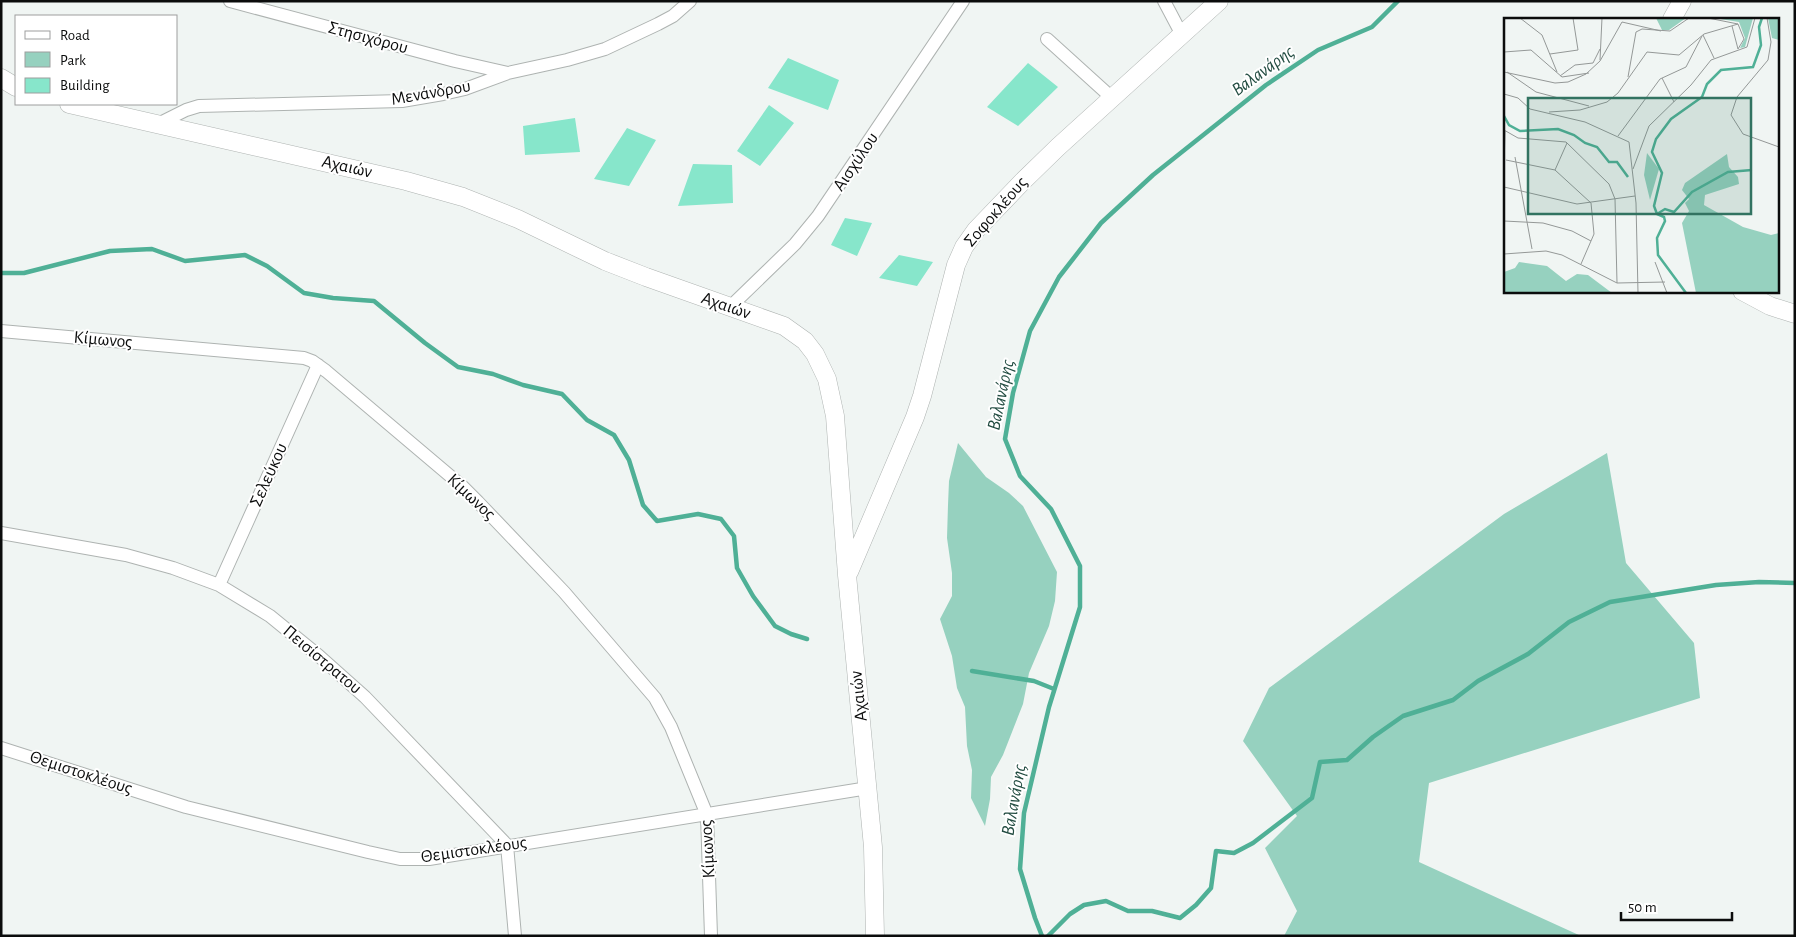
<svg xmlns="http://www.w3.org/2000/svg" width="1796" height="937" font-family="'Alegreya Sans',sans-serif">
<rect width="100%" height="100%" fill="#f0f5f3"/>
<!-- green -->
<path fill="#96d1bf" d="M958 443 986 477 1009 493 1023 506 1057 572 1055 601 1049 626 1029 673 1023 704 1003 755 991 777 990 799 985 826 971 798 972 770 967 746 965 707 957 688 952 656 940 619 952 596V573L947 538 948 505 949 481Z
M1607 453 1626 563 1694 643 1700 698 1429 783 1419 862 1581 936H1284L1297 911 1265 848 1297 816 1243 741 1269 688 1504 514Z"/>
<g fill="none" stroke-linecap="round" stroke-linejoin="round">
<!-- stream -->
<path stroke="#4fb096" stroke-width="4.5" d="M1 273H24L110 251 152 249 185 261 245 255 267 266 304 293 333 298 374 301 425 343 458 367 493 374 523 385 562 394 587 420 614 435 629 460 643 505 657 521 698 514 721 519 734 536 737 568 753 596 775 626 791 634 807 639
M972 671 1034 681 1054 689
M1042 936 1035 918 1020 869 1024 813 1049 707 1080 607V566L1051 509 1020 476 1005 439 1013 393 1030 331 1059 277 1101 223 1153 175 1266 85 1318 50 1372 27 1398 1
M1048 936 1070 914 1084 905 1106 901 1128 911H1152L1180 918 1196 905 1211 888 1216 851 1234 853 1253 843 1312 798 1320 762 1347 760 1373 737 1403 716 1453 700 1478 681 1528 654 1569 622 1610 602 1716 585 1759 582 1795 583"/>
</g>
<!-- building -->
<path fill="#87e6cb" d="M788 58 839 80 828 110 768 88Z
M1028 63 1058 87 1018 126 987 107Z
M769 105 794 123 760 166 737 151Z
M575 118 580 152 525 155 523 126Z
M627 128 656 140 629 186 594 179Z
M693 164 732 165 733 203 678 206Z
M845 218 872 223 857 256 831 245Z
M899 255 933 262 917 286 879 278Z"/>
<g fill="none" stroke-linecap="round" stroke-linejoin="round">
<defs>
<path id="street" d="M230 1 455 61 508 73
M1164 1 1182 35
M1047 39 1111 97
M158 124 186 110 199 106 402 101 443 94 465 89 508 73 567 60 605 49 658 24 673 16 690 1
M730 307 795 244 818 216 963 1
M1 331 304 358 312 361 326 371 462 486 478 502 564 592 655 698 671 727 707 815 711 936
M1 533 126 555 173 568 219 585 270 616 319 656 365 697 507 845 515 936
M219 585 318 365
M1 748 186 807 368 852 400 859H429L868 788"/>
<path id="secondary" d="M1672 19 1682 1
M1 78 16 87
M69 104 406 181 463 197 518 219 605 261 646 277 784 326 805 341 815 354 827 379 835 416 847 575 873 847 875 936
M1742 291 1770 306 1795 314
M849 572 915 417 922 396 956 265 964 247 976 230 1022 182 1058 147 1219 1"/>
</defs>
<!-- street casing -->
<use href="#street" stroke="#aeb3b1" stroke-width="14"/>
<!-- secondary casing -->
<use href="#secondary" stroke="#aeb3b1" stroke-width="19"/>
<!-- street -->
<use href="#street" stroke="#fff" stroke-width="12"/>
<!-- secondary -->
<use href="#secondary" stroke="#fff" stroke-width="18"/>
</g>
<g text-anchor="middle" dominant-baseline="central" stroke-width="4" stroke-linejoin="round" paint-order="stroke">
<!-- street labels -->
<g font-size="18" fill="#0b0c0c" stroke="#fff">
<text transform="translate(368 38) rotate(15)">Στησιχόρου</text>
<text transform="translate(431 93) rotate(-10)">Μενάνδρου</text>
<text transform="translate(856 162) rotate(-56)">Αισχύλου</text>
<text transform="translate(347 167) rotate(13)">Αχαιών</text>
<text transform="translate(996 212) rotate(-49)">Σοφοκλέους</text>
<text transform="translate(726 306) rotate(19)">Αχαιών</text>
<text transform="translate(103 340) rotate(5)">Κίμωνος</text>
<text transform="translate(269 475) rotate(-66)">Σελεύκου</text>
<text transform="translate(471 497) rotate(43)">Κίμωνος</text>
<text transform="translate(322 660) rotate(40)">Πεισίστρατου</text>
<text transform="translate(859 696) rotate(-96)">Αχαιών</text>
<text transform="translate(81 773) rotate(18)">Θεμιστοκλέους</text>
<text transform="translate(708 849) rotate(-93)">Κίμωνος</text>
<text transform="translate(474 850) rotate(-8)">Θεμιστοκλέους</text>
</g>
<!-- water labels -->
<g font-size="19" font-style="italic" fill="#224c41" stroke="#fff">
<text transform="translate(1263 71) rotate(-36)">Βαλανάρης</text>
<text transform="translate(1001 395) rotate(-78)">Βαλανάρης</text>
<text transform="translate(1014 800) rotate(-80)">Βαλανάρης</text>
</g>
</g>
<!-- overview -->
<g transform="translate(1504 18)">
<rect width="275" height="275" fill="#f0f5f3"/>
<path d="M152 0H182L165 12H158ZM210 0H249L241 29 236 30 241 20 235 4ZM264 0H275V22L268 20ZM143 135 155 151 146 182 140 157ZM223 136 225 149 234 159 235 166 201 177 200 187 239 209 267 217 275 215V275H192L178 205 185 193 181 185 185 181 178 172 181 165ZM15 244 43 248 62 263 73 256 84 257 108 275H0V254L11 250Z" fill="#96d1bf"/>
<path fill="none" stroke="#4fb096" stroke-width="2.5" d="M0 98 5 107 16 113 54 111 70 117 81 125 93 129 105 144H113L124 159M153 196 161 191 170 194 188 174 224 154 248 152M182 275 154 237 153 220 161 203 160 199 153 196 150 188 158 155 148 134 152 121 167 101 198 79 203 66 217 52 249 49 257 27 255 9 258 0"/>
<path fill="none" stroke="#949897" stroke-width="1" d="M16 0 38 17 53 54M204 0 234 6 240 21 234 31M263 0 267 24 264 42 233 79 227 97 239 116 275 129M228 8 234 31M199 17 210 40M0 34 27 32 58 59 85 55M46 36 74 32 69 0M96 42 98 0M0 54 51 65 64 64 82 56 96 43 118 4 157 13M3 54 32 74 85 88M56 58 71 47 89 45 96 31M124 59 132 14 138 11 166 13 185 0M158 60 170 84M0 76 14 80 26 91 81 104 125 124 132 185 134 275M45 94 76 92 103 84 114 75 143 34 175 37 200 16 234 6M0 112 14 120 62 124 105 166 111 181 113 265M114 118 156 61 182 49 198 18M11 139 28 231M2 142 51 152 87 185 90 216 77 246M0 150 1 113M129 151 145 108 187 67 207 42 243 29 251 0M51 152 63 125M0 169 73 186 131 178M0 203 39 205 68 213 87 223M0 236 42 233 58 237 113 265 161 264M151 244 163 275"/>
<path fill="#327361" fill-opacity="0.15" stroke="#327361" stroke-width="2.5" d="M24 80H247V196H24Z"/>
<rect width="275" height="275" fill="none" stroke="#0b0c0c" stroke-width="2.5"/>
</g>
<!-- border -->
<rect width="1796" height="937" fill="none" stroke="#0b0c0c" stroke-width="5"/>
<!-- legend -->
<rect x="15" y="15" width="162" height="90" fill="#ffffff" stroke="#9d9e9e"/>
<rect x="25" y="31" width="25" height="8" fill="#ffffff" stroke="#9d9e9e"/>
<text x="60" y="40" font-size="15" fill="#0b0c0c">Road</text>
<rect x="25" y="52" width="25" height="15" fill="#96d1bf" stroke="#9d9e9e"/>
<text x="60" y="65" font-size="15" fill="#0b0c0c">Park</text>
<rect x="25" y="78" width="25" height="15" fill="#87e6cb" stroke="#9d9e9e"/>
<text x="60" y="90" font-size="15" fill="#0b0c0c">Building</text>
<!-- scale -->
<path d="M1621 912v8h111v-8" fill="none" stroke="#0b0c0c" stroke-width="2.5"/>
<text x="1628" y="912" font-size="15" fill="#0b0c0c" stroke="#ffffff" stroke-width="4" paint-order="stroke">50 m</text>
</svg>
